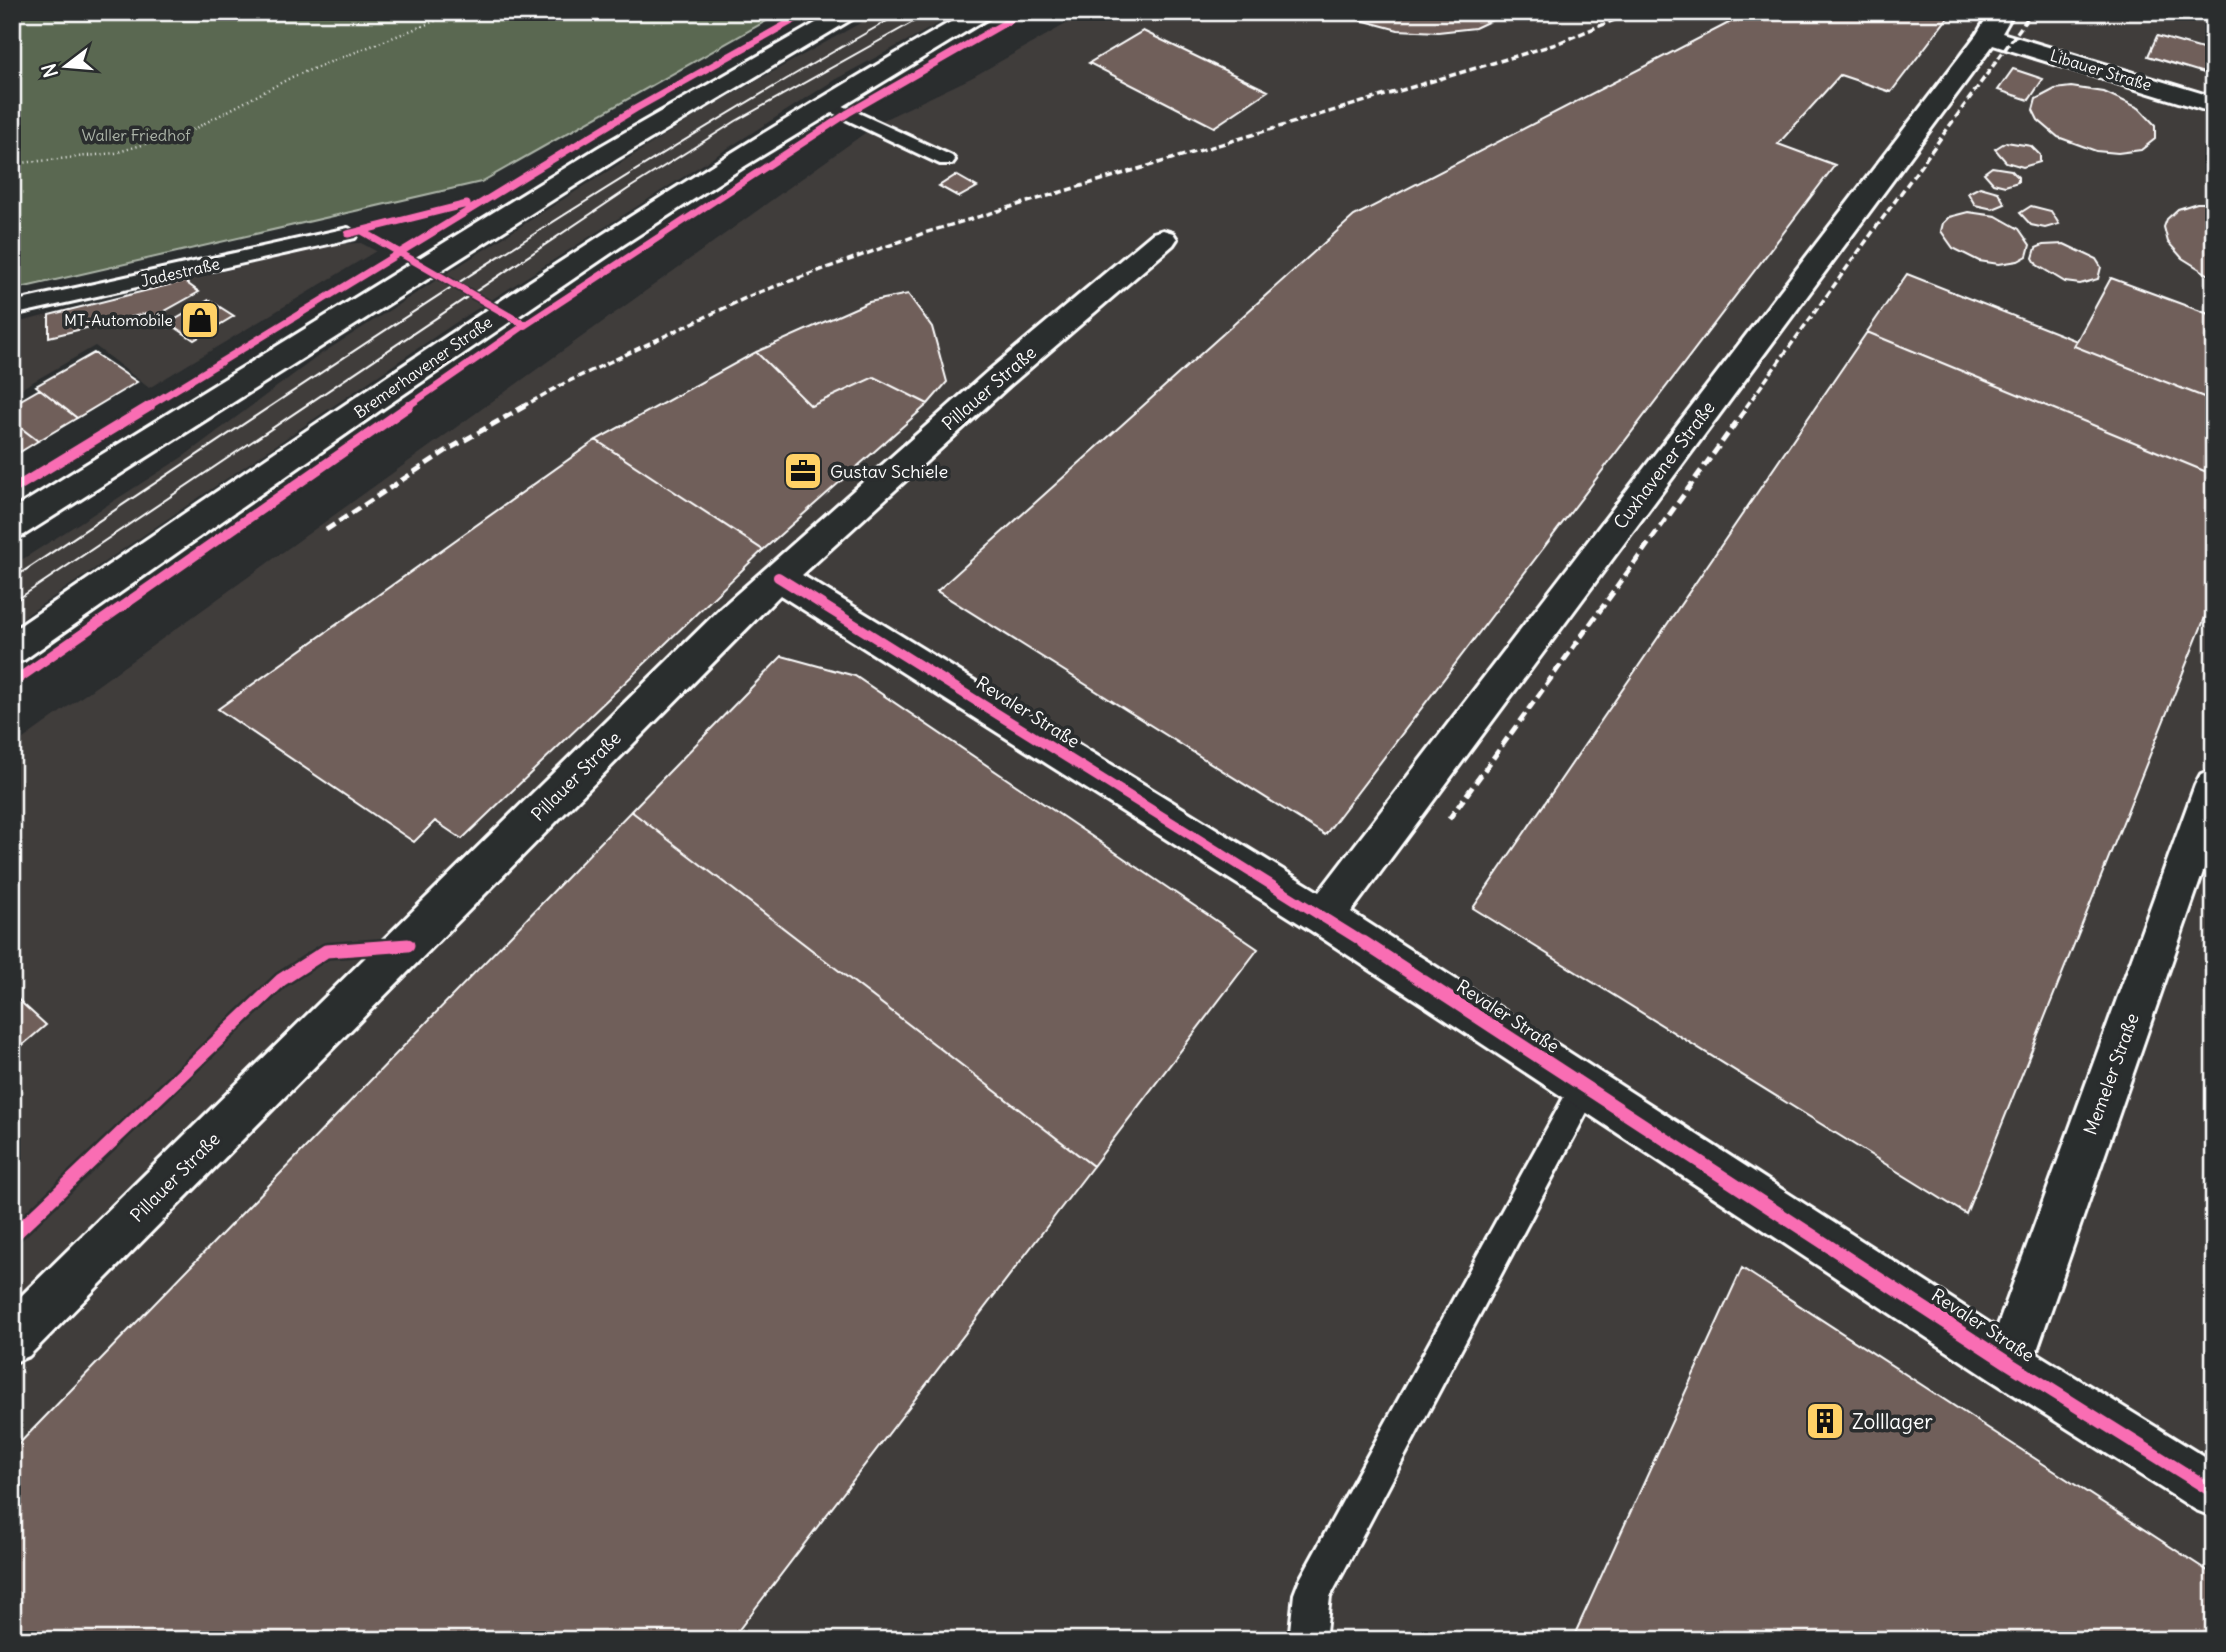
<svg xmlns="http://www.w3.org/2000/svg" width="2226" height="1652" font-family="Delius,sans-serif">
<rect width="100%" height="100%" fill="#2a2d2e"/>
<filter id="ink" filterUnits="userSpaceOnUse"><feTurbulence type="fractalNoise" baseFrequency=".0143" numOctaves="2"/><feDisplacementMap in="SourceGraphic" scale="14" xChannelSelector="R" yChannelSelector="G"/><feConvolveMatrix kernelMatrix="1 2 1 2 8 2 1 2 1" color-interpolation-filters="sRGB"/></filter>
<g filter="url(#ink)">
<!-- built -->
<path fill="#3f3c3b" d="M880 12H960L836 79 452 325 12 625V566L184 456 321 354 543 212 708 108Z
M1087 12H2214V1640H12V747L883 120 971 78Z
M361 243 376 251 149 388 95 346 12 394V324L332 244Z"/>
<!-- green -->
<path fill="#5a6851" stroke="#acb4a8" stroke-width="2" d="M12 12H782L481 182 12 290Z"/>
<!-- building -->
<path fill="#705e5a" stroke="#fff" stroke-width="2" d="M1345 12H1509L1475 28 1438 32 1398 30 1361 20Z
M1750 12H1952L1891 92 1840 75 1778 144 1835 165 1325 835 937 591 1354 216Z
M1143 31 1268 91 1214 127 1089 63Z
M2157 36 2213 52 2214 71 2204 73 2148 56Z
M2013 69 2043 79 2029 100 1998 90Z
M2071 87 2104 92 2139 108 2155 125V139L2141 150 2118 153 2096 151 2058 137 2038 120 2033 110 2036 99 2055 89Z
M2006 142 2031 146 2040 155V162L2023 167 2006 162 1995 149Z
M1992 167 2011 170 2018 177V182L2005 186 1993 183 1984 173Z
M956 175 977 187 959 197 939 186Z
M1980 187 1998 192 2005 204 1993 209 1975 205 1968 193Z
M2197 203H2214V278L2182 258 2168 242 2164 227 2167 219 2178 209Z
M2031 206 2051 211 2059 224 2045 228 2031 225 2020 213Z
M1968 212 1996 216 2019 229 2030 245 2027 256 2018 261 1999 264 1979 261 1953 248 1941 231 1943 223 1949 217Z
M2064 244 2096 259 2101 267 2098 279 2080 284 2065 282 2037 265 2033 258 2036 248 2043 245Z
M1907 274 2077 341 2074 346 2214 401V475L1867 332Z
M2111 278 2214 316V401L2074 346Z
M184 281 199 292 154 317 148 313 49 337V315Z
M908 294 932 327 947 382 928 404 874 377 811 406 756 352 869 302Z
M209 300 234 316 194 340 169 323Z
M1867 332 2214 475V595L1966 1214 1473 908Z
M756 352 811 406 874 377 928 404 763 550 596 440Z
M94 353 137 382 77 418 36 386Z
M40 389 77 418 38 441 12 421V405Z
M12 421 38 441 12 457Z
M596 440 763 550 462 839 435 821 414 842 218 709Z
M782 656 855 676 1258 949 1093 1166 631 811Z
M631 811 1093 1166 731 1640H12V1451Z
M12 994 46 1025 12 1054Z
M1742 1268 2214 1575V1640H1572Z"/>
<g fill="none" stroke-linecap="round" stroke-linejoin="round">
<defs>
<path id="lane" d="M826 98 952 156 955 160 952 164H940L820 107 817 103 820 99Z
M348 228 357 234 355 238 12 315V302Z
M1585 1073 1595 1077 1600 1087 1595 1097 1330 1597 1325 1640H1289L1294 1594 1299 1581 1575 1077Z"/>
<path id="street" d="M1990 12H2014L2002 33 2214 97V113L1993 45 1351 912 1997 1328 2195 785 2201 774 2214 769V840L2036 1353 2214 1463V1517L2196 1510 1991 1380 1310 930 780 595 29 1356 12 1363V1305L721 608 987 372 1153 233 1163 230 1173 233 1177 239 1173 245 1009 386 802 575 1319 892 1977 34Z"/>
<path id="primary" d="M835 12H864L617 159 24 535 12 538V510L599 147Z
M968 12H998L745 166 623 245 382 409 24 660 12 664V631C326 417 638 200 968 12Z"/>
</defs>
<!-- lane casing -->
<use href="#lane" stroke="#fff" stroke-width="6"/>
<!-- street casing -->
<use href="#street" stroke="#fff" stroke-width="6"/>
<!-- primary casing -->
<use href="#primary" stroke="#fff" stroke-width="6"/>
<!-- path -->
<path stroke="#fff" stroke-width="2.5" stroke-dasharray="1 3.5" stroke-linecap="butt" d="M12 164 115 153 192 130 292 77 458 12"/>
<!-- lane -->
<use href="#lane" fill="#2a2d2e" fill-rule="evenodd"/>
<!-- street -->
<use href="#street" fill="#2a2d2e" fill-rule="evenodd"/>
<!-- primary -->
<use href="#primary" fill="#2a2d2e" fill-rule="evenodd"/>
<!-- tram -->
<path stroke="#fff" stroke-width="2" d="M12 579C305 383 595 185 903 12
M12 603 631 187 736 121 931 12"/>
<!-- rail-far1 -->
<path stroke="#fff" stroke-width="3.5" stroke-dasharray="7 3.5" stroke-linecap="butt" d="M522 407 563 384 754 294 924 233 1553 45 1634 12
M1746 407 2032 12"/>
<!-- rail -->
<path stroke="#fff" stroke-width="5" stroke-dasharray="10 5" stroke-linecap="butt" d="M326 530 449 449 525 406
M1449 819 1748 406"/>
<defs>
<path id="cycleway-far2" d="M362 231 525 325
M348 234 467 204
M147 407 635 109 808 12
M407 407 525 325 848 113 1024 12"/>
<path id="cycleway-far1" d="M12 490 150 406
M778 577 1366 944
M12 683 409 406"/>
<path id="cycleway" d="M1363 942 2008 1363 2214 1492
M12 1237 281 980 326 951 408 945"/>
</defs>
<!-- cycleway-far2 casing -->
<use href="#cycleway-far2" stroke="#2a2d2e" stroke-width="10"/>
<!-- cycleway-far1 casing -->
<use href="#cycleway-far1" stroke="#2a2d2e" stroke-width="14"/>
<!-- cycleway casing -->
<use href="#cycleway" stroke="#2a2d2e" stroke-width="18"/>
<!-- cycleway-far2 -->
<use href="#cycleway-far2" stroke="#f96db3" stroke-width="7"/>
<!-- cycleway-far1 -->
<use href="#cycleway-far1" stroke="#f96db3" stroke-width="10"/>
<!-- cycleway -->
<use href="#cycleway" stroke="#f96db3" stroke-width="13"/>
</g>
</g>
<!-- icons -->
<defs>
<symbol id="shop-square" viewBox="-11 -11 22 22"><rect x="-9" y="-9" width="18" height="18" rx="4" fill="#ffd166" stroke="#2a2d2e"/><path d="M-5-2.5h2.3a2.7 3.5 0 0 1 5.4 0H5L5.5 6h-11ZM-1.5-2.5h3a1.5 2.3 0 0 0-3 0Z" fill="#111"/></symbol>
<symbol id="office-square" viewBox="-11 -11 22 22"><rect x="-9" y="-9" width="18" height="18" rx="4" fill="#ffd166" stroke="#2a2d2e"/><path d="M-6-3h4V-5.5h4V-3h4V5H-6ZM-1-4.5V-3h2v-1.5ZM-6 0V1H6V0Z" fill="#111"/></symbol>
<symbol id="building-square" viewBox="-11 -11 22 22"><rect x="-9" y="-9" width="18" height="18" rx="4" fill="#ffd166" stroke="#2a2d2e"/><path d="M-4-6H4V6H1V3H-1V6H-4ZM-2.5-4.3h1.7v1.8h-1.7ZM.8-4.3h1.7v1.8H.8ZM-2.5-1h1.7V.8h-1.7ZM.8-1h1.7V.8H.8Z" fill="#111"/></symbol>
</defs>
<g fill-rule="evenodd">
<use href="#shop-square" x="178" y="298" width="44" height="44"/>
<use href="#office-square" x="781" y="449" width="44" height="44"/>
<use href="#building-square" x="1803" y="1399" width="44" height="44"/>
</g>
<g text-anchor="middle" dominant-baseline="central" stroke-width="7" stroke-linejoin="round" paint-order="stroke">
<!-- far-street labels -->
<g font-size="16" fill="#fff" stroke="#2a2d2e">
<text transform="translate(2101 70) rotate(17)">Libauer Straße</text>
<text transform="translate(180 272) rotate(-13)">Jadestraße</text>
<text transform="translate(423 367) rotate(-35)">Bremerhavener Straße</text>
</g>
<!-- far-park labels -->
<g font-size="16" fill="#acb4a8" stroke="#2a2d2e">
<text x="136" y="135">Waller Friedhof</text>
</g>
<!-- far-poi labels -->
<g font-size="16" fill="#fff" stroke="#2a2d2e" text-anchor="end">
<text x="173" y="320">MT-Automobile</text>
</g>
<!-- street labels -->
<g font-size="18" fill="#fff" stroke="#2a2d2e">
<text transform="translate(989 388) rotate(-41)">Pillauer Straße</text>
<text transform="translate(1664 465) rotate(-53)">Cuxhavener Straße</text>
<text transform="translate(1028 712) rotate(32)">Revaler Straße</text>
<text transform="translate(576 776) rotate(-45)">Pillauer Straße</text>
<text transform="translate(1508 1016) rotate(33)">Revaler Straße</text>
<text transform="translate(2111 1074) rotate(-70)">Memeler Straße</text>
<text transform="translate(175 1177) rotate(-45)">Pillauer Straße</text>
<text transform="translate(1983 1325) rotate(33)">Revaler Straße</text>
</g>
<!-- poi labels -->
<g font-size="18" fill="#fff" stroke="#2a2d2e" text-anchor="start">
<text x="830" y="471">Gustav Schiele</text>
</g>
<!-- near-poi labels -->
<g font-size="21" fill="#fff" stroke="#2a2d2e" text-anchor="start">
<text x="1852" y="1421">Zolllager</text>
</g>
</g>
<!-- margin -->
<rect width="2226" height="1652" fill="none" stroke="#2a2d2e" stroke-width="42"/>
<rect x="21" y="21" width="2184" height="1610" fill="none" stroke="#fff" stroke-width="2.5" filter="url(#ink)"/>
<!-- north arrow -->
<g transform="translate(66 66) rotate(254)" stroke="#2a2d2e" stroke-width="5" paint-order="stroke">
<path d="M0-5L12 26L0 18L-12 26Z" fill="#ffffff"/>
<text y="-10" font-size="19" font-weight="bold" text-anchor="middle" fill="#ffffff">N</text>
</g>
</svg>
